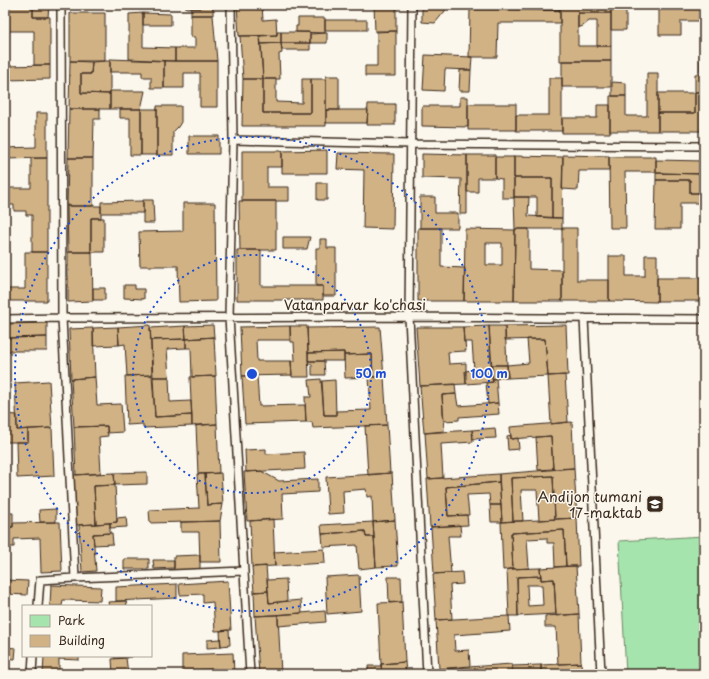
<svg xmlns="http://www.w3.org/2000/svg" width="709" height="679" font-family="'Playpen Sans',sans-serif">
<rect width="100%" height="100%" fill="#fbf7ec"/>
<filter id="ink" filterUnits="userSpaceOnUse"><feTurbulence type="fractalNoise" baseFrequency=".025" numOctaves="2"/><feDisplacementMap in="SourceGraphic" scale="8" xChannelSelector="R" yChannelSelector="G"/><feConvolveMatrix kernelMatrix="1 2 1 2 8 2 1 2 1" color-interpolation-filters="sRGB"/></filter>
<g filter="url(#ink)">
<!-- green -->
<path fill="#a5e4ad" stroke="#708766" d="M704 536V674H626L619 541Z"/>
<!-- building -->
<path fill="#d1b285" stroke="#3b2a1e" fill-rule="evenodd" d="M5 5H33V17H50V65H34V31H5Z
M33 5H49L48 17H33Z
M86 5H118V6H86Z
M186 5H201V8H186Z
M201 5H213V15H191V8H201Z
M237 5H262L263 20 276 19 277 35 239 36Z
M374 5H396V31L375 32Z
M422 5H470V8H445V11L435 23 422 22Z
M470 5H560V10L470 9Z
M560 5H611V13H578V46H611V61H560Z
M611 5H626V30H611Z
M659 5H704V7H659Z
M659 7H701V21H681V35H659Z
M703 7H704V49H703Z
M470 9 560 10V23H498L497 57H469Z
M70 13H105V61H70Z
M143 13 171 14V25H143Z
M143 13V47L175 48V61L129 59V14Z
M578 13H611V46H597V21H589L583 26 578 28Z
M191 15H213L217 61H175V48H195V37H191Z
M298 18H325V33L296 32V26H298Z
M325 20H367V30H325Z
M377 31H396V76H365V66H377Z
M277 32H281V43L261 44 260 36 277 35Z
M281 32H310V43H281Z
M325 33H327V43H310V34Z
M240 36H260L263 79H243Z
M281 43H310V50H282Z
M281 43 282 53 279 54 280 79H263L261 44Z
M700 51H704V71H700Z
M425 55 472 57 471 70 445 69 444 91 423 90Z
M110 59 164 61V88H151V77H142V72H110Z
M70 61 92 62 91 74H81V93L110 94V109H69Z
M105 61H110V94L81 93V74H91L92 62Z
M164 61H217V107H200V73H184V88H164Z
M562 61H611V87H562Z
M50 65V79L5 80V66Z
M460 70H471L470 91H459Z
M647 73H658V131H610V96H626V116H647Z
M695 74H704V92H695Z
M326 76H339V110H326Z
M549 78H562V131H516V115H549Z
M243 79H263V113H311V79H326V126H242Z
M263 79H276V102L302 103V79H311V113H263Z
M612 82 626 83V96H612Z
M110 91H145L141 109H110Z
M695 92H704V131H658V113H695Z
M658 93H695V113H658Z
M460 97H468V127L422 126V106H460Z
M368 104H395V125H367Z
M468 104H516V130H468Z
M597 105H610V133H562V118H597Z
M157 106H181V122L178 127 173 132V155H157Z
M69 109H100V119H94L93 158H68Z
M120 109H141V155H130V118H120Z
M141 109H157V155H141Z
M326 110H368L367 123H326Z
M36 113H47V158L5 159V148L36 147Z
M189 136H219V154H189Z
M327 150V173H282V151Z
M242 151H282V167H267V187H289V201H242Z
M338 153 394 154 393 229 363 228 364 170 337 169Z
M422 154 467 155V214H460L461 179 422 178Z
M467 155H495V178H478V192H467Z
M563 155 609 156V171H579L578 190 562 189Z
M514 156 563 157 562 218H552V178H514Z
M495 157H514V198H502V179L495 178Z
M609 157H656V172H625L626 228H610Z
M31 158H47V252H32V215H26V211H14V205H8V188H31Z
M68 158H93V206H67Z
M656 160 704 161V174L656 173Z
M656 173 704 174V193H690V180H656Z
M514 178H552V218L537 217V197H514Z
M656 180H690V193H704V203H680V229H655Z
M317 183H327V200H317Z
M420 197H435V213H458V228H420Z
M514 197H529L528 216 562 218V229H515Z
M143 200H153L154 223H143Z
M143 201V213H101V202Z
M239 201H276V250H240Z
M183 203H215L216 301 179 302 178 266H140L139 232 183 231Z
M67 206H101V218H91V252H68Z
M91 218H104V252H91Z
M418 228H441V267L465 268 464 301H418Z
M562 228H577V280H609V301H562Z
M465 229 515 230 514 301H464ZM486 243H502V265H486Z
M515 229H529V269L562 270V301H514Z
M283 237H310L307 249H283Z
M320 239H327V248H336V296H323V286H316V248H320Z
M237 250H261V286H323V300H237Z
M25 252H47V301H5V289H25Z
M68 252H92L93 301 68 302Z
M645 255H657V302L609 301V256H626V276H645Z
M657 278H704V301H657Z
M124 285H135V289H144V299L124 298Z
M93 288H105V300H93Z
M47 323V337L6 338 5 340V324Z
M150 325 152 375 127 376 125 344 119 345 118 327Z
M213 325 214 337 186 339 185 326Z
M566 325 568 375 548 376 545 339 505 340V326Z
M185 326 186 339 151 340 150 328Z
M290 326V340H256L257 361H291L292 375 242 376 240 327Z
M290 326H307L309 377H292L291 361H295L294 342H291Z
M489 326 493 382 466 384 465 371 474 370 472 342H464L463 327Z
M489 326H505L507 365H491Z
M118 327 119 345 93 346V328Z
M380 327 384 377H373L372 354 344 355V352L308 353 307 328Z
M416 327H463L464 342H465L466 351 448 352 449 364 466 363V384L420 386Z
M93 328 95 377 71 379 69 329Z
M47 337V351H6V338Z
M214 337 216 376 192 377 191 348H186V339Z
M186 339V348L167 349 169 377H153L151 340Z
M527 339H545L548 376 508 378 507 365 529 363Z
M5 340H6V369L5 370Z
M344 352V361H308V353Z
M372 354 373 377 345 378 344 355Z
M308 361H324L325 375H312V364H309Z
M491 365H507L508 378 492 379Z
M152 375 155 417 192 415V426L143 428V424L127 425 125 376Z
M565 375 568 422 551 424 548 376Z
M215 376 217 424 192 426 190 377Z
M242 376H257L259 406 305 405 306 422 245 424Z
M95 377 97 405 121 404 123 432 107 433V426L74 427 71 379Z
M153 377H169L170 402 191 401 192 415 155 417Z
M369 377H384L387 425 313 428 312 422H306L305 397H311L309 380 321 379 324 415H336V411L371 410Z
M496 378 498 403 488 404 486 383 493 382 492 379Z
M335 380 336 415H324L322 381Z
M49 381 52 428 17 430 15 383Z
M455 384 456 394 442 395 444 431 424 433 420 386Z
M456 394 458 406 498 403 499 414 459 417V420L444 421 442 395Z
M5 414 17 415V430L28 429V442H5Z
M572 422 574 468 553 469 551 436 511 439 510 427Z
M217 424 219 473 198 474 196 425Z
M387 425 390 473 368 475 365 426Z
M107 426 108 436 99 437 101 473 76 475 74 427Z
M52 428 54 476 17 478 16 442H28V429Z
M495 428 496 438 473 439 472 430Z
M472 430 473 442 441 444 443 478 428 479 425 433Z
M511 435V439L518 438 519 449 508 450 507 436Z
M551 436 553 469 538 470 536 437Z
M266 449V454L304 452 305 469 246 472 245 450Z
M574 468 577 518 555 519 553 476 511 478 513 521 502 522 499 474Z
M261 471 279 481 318 479V492L282 494 283 519 247 521 244 472Z
M147 472V484L115 485 114 473Z
M114 473 115 485 94 486 96 524 76 525 73 475Z
M221 473 223 504 207 505 205 474Z
M392 473 395 520 373 522 372 496 367 497 366 489 343 491 344 513 328 514 326 477Z
M197 474H205L207 505 223 504 220 521 150 523 149 510 199 508Z
M499 474V482L446 487 448 516 467 515 468 525 430 527 427 479Z
M553 476 555 519 539 520 537 490H521L523 521H513L511 478Z
M499 482 501 505H490L489 494 467 495 469 515 448 516 446 487Z
M115 485 117 522 96 524 94 486Z
M490 505H501L502 522H491Z
M56 509V522H40L39 510Z
M5 513H13V527H5Z
M126 517 127 527 110 528V523L117 522V518Z
M577 518 579 566H566L564 530 511 533 513 569 503 570 501 522Z
M273 519 275 566 252 567 250 521Z
M395 520 398 566 376 567 373 522Z
M220 521 221 562H200L199 532H181V522Z
M60 522 62 571 41 572 40 538 14 539V547H5V527H13V523Z
M373 522 374 537H366L365 531 322 534 321 525Z
M110 523V533L93 534 96 571 82 572 79 525Z
M460 525 461 536H448L451 573 434 574 431 527Z
M564 530 566 566 555 567 554 543H547V538L527 539 529 568 513 569 511 533Z
M365 531 366 537H374L376 567 359 569 357 545 323 547 322 534Z
M112 533 113 544 94 545 93 534Z
M324 549 325 563 275 566 274 552Z
M200 555V569L174 570V556Z
M124 559H149V569H124Z
M153 560H174V568L154 569Z
M266 566 268 591 254 592 252 567Z
M576 566 579 614 556 616 554 579 541 580 540 568Z
M540 568 541 576 517 577 518 616H509L507 569Z
M462 572 463 584 450 585 452 619 436 620 433 574Z
M359 575 361 611 327 614 325 577Z
M541 576V580L554 579 556 614 518 616 517 577ZM527 585H542L543 605 528 606Z
M388 577H401L402 602 389 603Z
M286 579 287 601 269 603 267 580Z
M5 580 28 581 27 595 5 594Z
M228 581 231 630 215 631 213 602 203 603V594L180 595 179 584Z
M177 584V598L116 601V587Z
M51 585 101 587 100 601 63 600 62 606H50Z
M268 591 269 603 301 600 302 613 255 616 254 592Z
M126 601 127 606H109L108 602Z
M402 602 405 662 381 664 378 603Z
M325 611 326 622 278 626V615Z
M579 614 581 663 558 664 556 627H545V616Z
M278 615 281 674H259L255 616Z
M509 616 510 631 454 635 455 651 469 650 470 666 439 669 436 620Z
M229 630 230 645 221 646 220 631Z
M220 639 221 647 207 648V640Z
M5 647 16 648 15 659 5 658Z
M233 653 234 674H216L215 669 200 670V674H182V655Z
M44 656H79V660L59 659V674H43Z
M114 656H132V657L114 658Z
M126 658 128 674H113L112 659Z
M405 662 406 674H382L381 664Z
M581 663 582 674H541V665Z
M381 664 382 674H369L368 666H381Z
M512 664V674H439V669Z
M541 665V674H512V666Z"/>
<g fill="none" stroke-linecap="round" stroke-linejoin="round">
<defs>
<path id="service" d="M61 5 62 318 75 578 244 571
M231 5 233 140 229 317 250 674
M412 5 409 317 427 674
M233 140 411 144 704 146
M584 318 601 674
M5 319 62 318 409 317 704 319
M38 606 40 580 75 578
M32 674 33 656"/>
</defs>
<!-- service casing -->
<use href="#service" stroke="#3b2a1e" stroke-width="10"/>
<!-- service -->
<use href="#service" stroke="#fbf7ec" stroke-width="7"/>
</g>
</g>
<!-- distance rings -->
<g fill="none" stroke="#1d4ed8" stroke-width="2" stroke-dasharray="2 4">
<circle cx="252" cy="374" r="119"/>
<circle cx="252" cy="374" r="237"/>
</g>
<!-- icons -->
<defs>
<symbol id="school-square" viewBox="-11 -11 22 22"><rect x="-9" y="-9" width="18" height="18" rx="4" fill="#3b2a1e" stroke="#fbf7ec"/><path d="M0-5L7-2L0 1L-7-2ZM-4 1L0 2.5L4 1V4Q0 6-4 4Z" fill="#fff"/></symbol>
</defs>
<g fill-rule="evenodd">
<use href="#school-square" x="645" y="494" width="20" height="20"/>
</g>
<g text-anchor="middle" dominant-baseline="central" stroke-width="3" stroke-linejoin="round" paint-order="stroke">
<!-- street labels -->
<g font-size="14" fill="#3b2a1e" stroke="#fbf7ec">
<text x="355" y="304">Vatanparvar ko'chasi</text>
</g>
<!-- poi labels -->
<g font-size="14" fill="#3b2a1e" stroke="#fbf7ec" text-anchor="end">
<text x="642" y="496">Andijon tumani<tspan x="642" dy="16">17-maktab</tspan></text>
</g>
</g>
<circle cx="252" cy="374" r="6" fill="#1d4ed8" stroke="#fbf7ec" stroke-width="2"/>
<g font-size="12" text-anchor="middle" font-weight="bold" fill="#1d4ed8" stroke="#fbf7ec" stroke-width="3" stroke-linejoin="round" paint-order="stroke">
<text x="371" y="378">50 m</text>
<text x="489" y="378">100 m</text>
</g>
<!-- margin -->
<rect width="709" height="679" fill="none" stroke="#fbf7ec" stroke-width="20"/>
<rect x="10" y="10" width="689" height="659" fill="none" stroke="#3b2a1e" stroke-width="1.5" filter="url(#ink)"/>
<!-- legend -->
<rect x="22" y="605" width="130" height="52" fill="#fbf7ec" stroke="#aea59a"/>
<rect x="30" y="615" width="20" height="12" fill="#a5e4ad" stroke="#aea59a"/>
<text x="58" y="625" font-size="12" fill="#3b2a1e">Park</text>
<rect x="30" y="635" width="20" height="12" fill="#d1b285" stroke="#aea59a"/>
<text x="58" y="645" font-size="12" fill="#3b2a1e">Building</text>
</svg>
